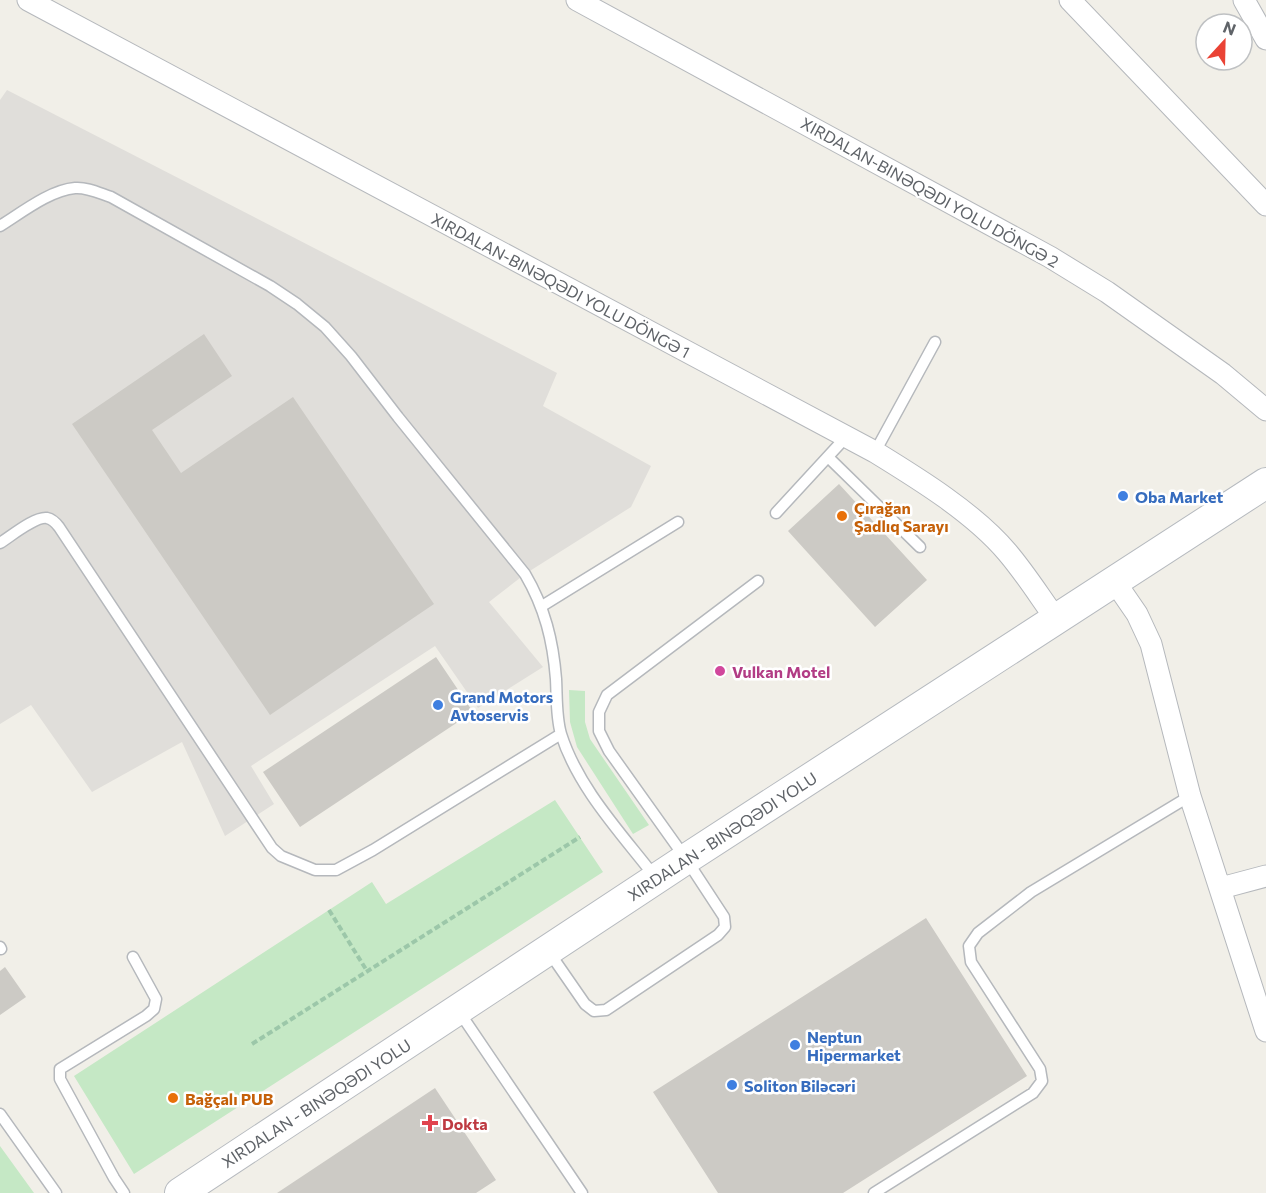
<svg xmlns="http://www.w3.org/2000/svg" width="1266" height="1193" font-family="Commissioner,sans-serif">
<rect width="100%" height="100%" fill="#f1efe8"/>
<!-- industrial -->
<path fill="#e0deda" d="M7 90 557 373 543 406 651 466 631 507 525 574 489 602 543 667 478 708 435 646 251 766 274 804 225 836 182 742 92 792 31 705 0 724V100Z"/>
<!-- green -->
<path fill="#c5e8c5" d="M569 690 585 691V722L590 739 649 825 633 834 577 747 570 722Z
M555 800 603 872 134 1174 74 1076 372 882 386 904Z
M0 1146 34 1193H0Z"/>
<!-- building -->
<path fill="#cccac5" d="M204 334 232 376 152 430 181 473 293 397 434 604 270 715 72 424Z
M839 484 927 580 875 627 788 531Z
M436 657 473 712 300 827 263 772Z
M926 918 1027 1076 843 1193H718L653 1092Z
M5 967 26 997 0 1015V971Z
M435 1088 496 1180 476 1193H277Z"/>
<g fill="none" stroke-linecap="round" stroke-linejoin="round">
<defs>
<path id="service" d="M0 226C21 213 50 190 75 188 87 187 99 193 111 197L270 286 297 304 325 327 351 356 398 417 525 574C545 608 553 641 556 679 557 698 556 717 561 734 578 788 621 833 655 877
M875 452 935 342
M828 457 920 547
M776 513 846 437
M0 543C10 537 35 516 47 518 52 519 56 523 59 527L272 848 281 856 315 870H336L373 850 561 734
M542 606 678 522
M0 947 1 949
M549 952 585 1004 594 1011 606 1010 718 935 725 927 724 917 686 859 609 751 599 731V712L607 695 758 581
M458 1010 582 1193
M0 1114 56 1193
M124 1193 114 1178 60 1079V1069L146 1016 154 1009 156 999 133 957
M874 1193 1033 1093 1042 1081 1040 1069 971 962 969 946 978 933 1031 892 1190 796"/>
<path id="minor" d="M28 0 875 452C919 479 974 513 1007 552 1025 573 1040 597 1056 619
M577 0 1050 257 1107 292 1223 374 1266 410
M1070 0 1266 205
M1244 0 1266 39
M1115 582 1137 614 1151 644 1190 796 1266 1031
M1221 888 1266 876"/>
<path id="secondary" d="M180 1193 686 859 1266 483"/>
</defs>
<!-- service casing -->
<use href="#service" stroke="#b5b8bc" stroke-width="13"/>
<!-- minor casing -->
<use href="#minor" stroke="#b5b8bc" stroke-width="23"/>
<!-- secondary casing -->
<use href="#secondary" stroke="#b6babf" stroke-width="32"/>
<!-- path -->
<path stroke="#9cc7a9" stroke-width="4" stroke-dasharray="6 3" stroke-linecap="butt" d="M329 910 367 971
M252 1044 580 837"/>
<!-- service -->
<use href="#service" stroke="#fff" stroke-width="10"/>
<!-- minor -->
<use href="#minor" stroke="#fff" stroke-width="21"/>
<!-- secondary -->
<use href="#secondary" stroke="#fff" stroke-width="30"/>
</g>
<!-- markers -->
<g fill="#3f7fe0" stroke="#fff" stroke-width="2">
<circle cx="1123" cy="496" r="6"/>
<circle cx="438" cy="705" r="6"/>
<circle cx="795" cy="1045" r="6"/>
<circle cx="732" cy="1085" r="6"/>
</g>
<g fill="#e8710a" stroke="#fff" stroke-width="2">
<circle cx="842" cy="516" r="6"/>
<circle cx="173" cy="1098" r="6"/>
</g>
<circle fill="#d1479c" stroke="#fff" stroke-width="2" cx="720" cy="671" r="6"/>
<path fill="#e0444e" stroke="#fff" stroke-width="2" d="M427 1114h6v6h6v6h-6v6h-6v-6h-6v-6h6z"/>
<g text-anchor="middle" dominant-baseline="central" stroke-width="5" stroke-linejoin="round" paint-order="stroke">
<!-- street labels -->
<g font-size="16" fill="#5f6368" stroke="#fff">
<text transform="translate(930 192) rotate(29)">XIRDALAN-BINƏQƏDI YOLU DÖNGƏ 2</text>
<text transform="translate(561 285) rotate(28)">XIRDALAN-BINƏQƏDI YOLU DÖNGƏ 1</text>
<text transform="translate(722 836) rotate(-33)">XIRDALAN - BINƏQƏDI YOLU</text>
<text transform="translate(316 1103) rotate(-33)">XIRDALAN - BINƏQƏDI YOLU</text>
</g>
<!-- shop labels -->
<g font-size="16" font-weight="bold" fill="#366cbe" stroke="#fff" text-anchor="start">
<text x="1135" y="496">Oba Market</text>
<text x="450" y="696">Grand Motors<tspan x="450" dy="18">Avtoservis</tspan></text>
<text x="807" y="1036">Neptun<tspan x="807" dy="18">Hipermarket</tspan></text>
<text x="744" y="1085">Soliton Biləcəri</text>
</g>
<!-- food labels -->
<g font-size="16" font-weight="bold" fill="#c56008" stroke="#fff" text-anchor="start">
<text x="854" y="507">Çırağan<tspan x="854" dy="18">Şadlıq Sarayı</tspan></text>
<text x="185" y="1098">Bağçalı PUB</text>
</g>
<!-- hotel labels -->
<g font-size="16" font-weight="bold" fill="#b23c85" stroke="#fff" text-anchor="start">
<text x="732" y="671">Vulkan Motel</text>
</g>
<!-- health labels -->
<g font-size="16" font-weight="bold" fill="#be3a42" stroke="#fff" text-anchor="start">
<text x="442" y="1123">Dokta</text>
</g>
</g>
<!-- north arrow -->
<g transform="translate(1224 42) rotate(22)"><circle r="28" fill="#ffffff" stroke="#bfc1c3" stroke-width="1.5"/>
<path d="M0-4.5L10 22L0 15L-10 22Z" fill="#ea4335"/>
<text y="-9" font-size="16" font-weight="bold" text-anchor="middle" fill="#5f6368">N</text>
</g>
</svg>
